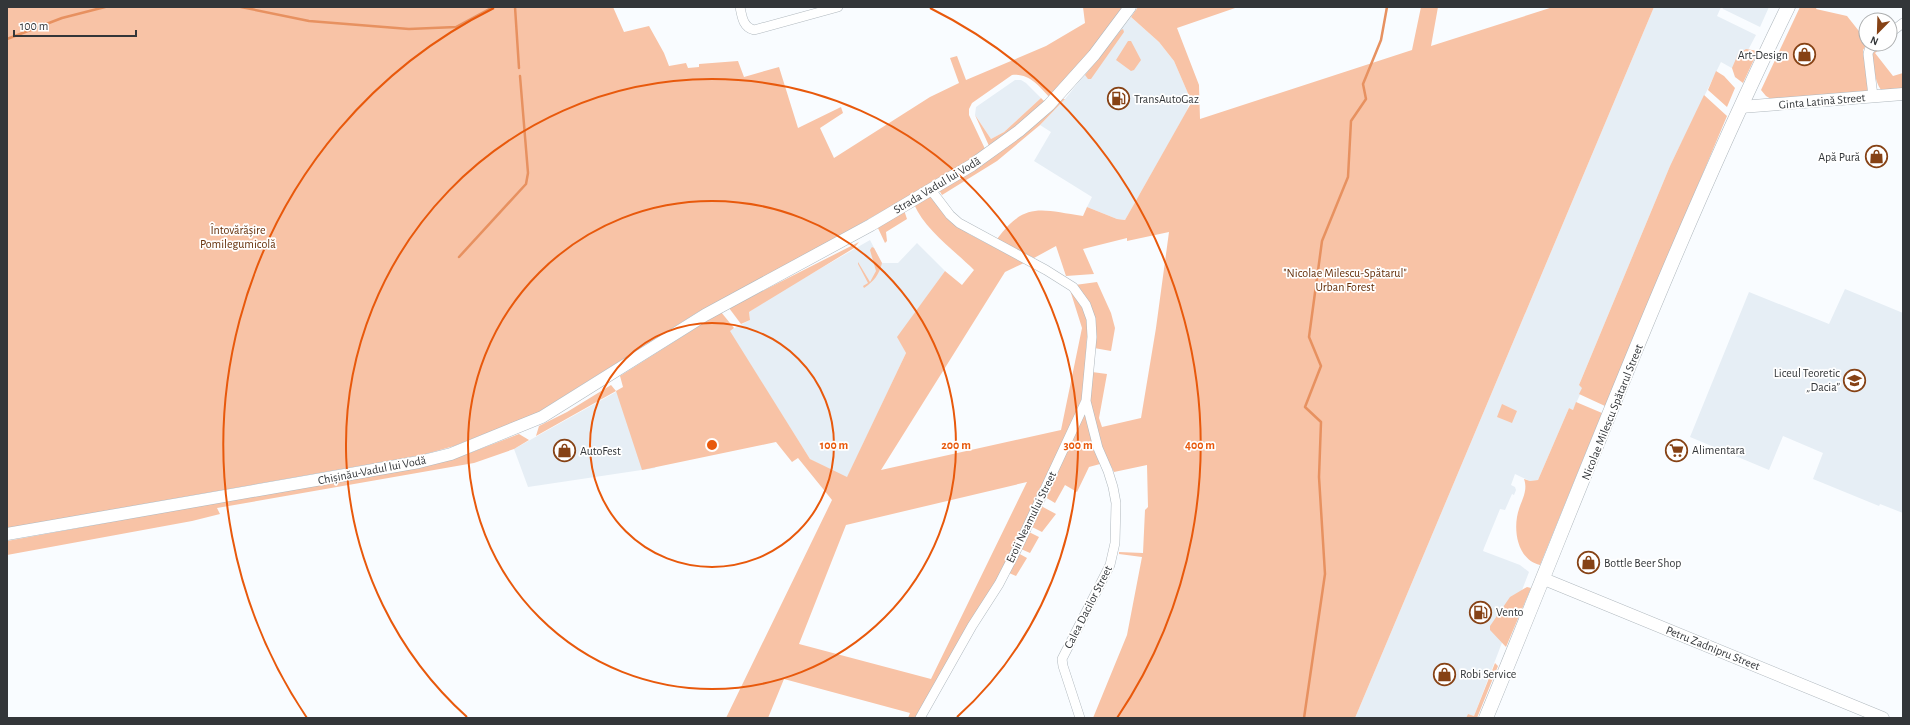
<svg xmlns="http://www.w3.org/2000/svg" width="1910" height="725" font-family="'Alegreya Sans',sans-serif">
<rect width="100%" height="100%" fill="#f9fcff"/>
<!-- built -->
<path fill="#e6eef5" d="M1654 7H1721L1717 16 1756 35 1737 71 1721 62 1670 166 1579 385 1583 388 1573 410 1569 408 1538 480 1530 481 1515 474 1511 485 1515 487 1516 490 1514 495 1512 494 1505 510 1500 509 1484 548 1483 551 1520 565 1529 572 1474 716 1468 714 1466 718H1355Z
M1722 7H1769L1760 27 1723 9Z
M1131 17 1159 42 1174 61 1190 98 1187 111 1125 220 1117 219 1087 207 1092 197 1034 161 1051 132 1040 125 1065 99Z
M1015 80H1021L1026 83 1041 98 1004 132 991 139 975 115 976 107Z
M870 240 882 263H898L917 243 945 271 898 337 906 353 847 478 810 459 729 331 750 320 749 312 776 294Z
M1845 289 1903 313V513L1880 504 1879 506 1813 479 1823 453 1783 436 1769 470 1690 437 1749 292 1829 324Z
M707 341 655 468 528 487 514 449Z"/>
<!-- green -->
<path fill="#f8c3a6" fill-rule="evenodd" d="M7 7H613L624 32 649 26 664 53 669 66 686 63 688 68 699 67V64L738 61 744 77 779 67 798 128 841 107 843 113 820 128 834 158 930 97 959 83 950 58 957 56 966 80 1046 46 1085 23 1083 7H1125L1088 56 1050 98C1039 86 1029 73 1012 75L972 103 969 109V115L986 151 953 171 823 245 698 312 537 413 454 446 422 455 7 528Z
M1138 7H1238L1177 28 1199 85 1200 119 1412 50 1421 7H1438L1431 46 1553 7H1654L1355 718H1093L1127 635 1142 557 1119 554V552L1143 553 1145 510 1148 507 1147 465 1114 472 1101 447 1089 399 1092 372 1107 374 1099 418 1102 427 1141 418 1156 328 1169 232 1127 241V238L1083 249 1094 274 1066 276 1056 246 1034 258 997 239C1025 201 1041 210 1083 216L1087 207 1117 219 1125 220 1190 105V98L1174 61 1159 42 1131 17Z
M1800 7H1817L1816 9 1847 16 1866 40 1867 44 1863 50 1868 92 1771 99 1766 96 1761 90Z
M1123 29 1124 32 1091 79H1088L1085 75 1121 30Z
M1128 41H1131L1141 60 1134 70 1131 71 1116 60Z
M1883 44H1886L1875 53 1893 76 1903 73V88L1881 90C1874 80 1874 66 1872 54Z
M1746 49 1758 51 1743 83 1735 77 1732 68 1738 54Z
M1716 71 1724 76 1735 88 1727 107 1708 90Z
M1704 95 1727 116 1605 406 1579 394 1582 388 1579 385 1670 166Z
M1041 98 1045 102 990 148 975 115 991 139 1004 132Z
M1059 99H1065L1040 125 997 161 942 195 939 190Z
M929 195 949 219 969 234 1024 263 1005 272 881 470 1061 430 1082 328 1070 290 1087 315 1088 322 1083 395 1078 410 996 582 917 718H908L910 713 784 679 768 718H726L832 500 798 458 792 462 776 442 642 470 616 391 536 436 539 426 567 412 611 385 616 391 623 387 620 376 721 312 734 328 730 331 810 459 847 477 906 353 897 337 945 271 962 285 974 270C955 251 924 229 914 204ZM1027 482 931 679 799 644 846 525Z
M904 210 907 219 886 232 887 241 885 243 877 226Z
M859 242 854 248 749 312 750 320 741 324 729 308Z
M872 247 874 248 882 263C879 275 874 281 864 288L863 286 868 283 858 264V262L870 282 876 271 870 250Z
M1097 282 1111 313 1115 328 1111 351 1094 348 1095 327 1075 285Z
M1576 402 1602 413 1540 565C1519 560 1514 535 1517 517 1519 503 1529 493 1524 479L1530 481 1538 480 1569 408 1573 410Z
M1502 404 1517 411 1512 423 1497 417Z
M1085 411 1100 464 1089 467 1077 492 1065 485 1055 503 1045 497Z
M519 434 529 440 514 449 474 463 217 508 220 514 192 521 7 555V541L454 459Z
M1041 506 1056 514 1042 532 1032 527Z
M1029 532 1039 537 1030 553 1021 549Z
M1018 553 1027 558 1016 576 1009 573Z
M1527 587 1531 588 1506 647 1490 630V626L1510 597Z
M1495 663 1498 666 1477 718H1466L1468 714 1474 716Z"/>
<g fill="none" stroke-linecap="round" stroke-linejoin="round">
<!-- stream -->
<path stroke="#e79160" stroke-width="2.5" d="M241 7 309 21 409 29 456 27 493 7
M515 7 519 68
M7 39 62 18 105 7
M459 257 526 184 528 173 520 76
M1304 718 1325 574 1319 477 1321 422 1305 407 1321 366 1309 337 1322 241 1348 177 1351 121 1366 99 1363 84 1381 40 1387 7"/>
<defs>
<path id="street" d="M740 7C742 17 743 27 754 30L838 7
M1890 33 1903 23
M1873 96 1868 54 1869 50 1876 44
M920 718 972 626 999 584 1017 549 1086 401 1092 337 1091 319 1086 305 1073 287 1046 270 959 223 950 215 931 190
M1080 718 1063 666 1062 659 1110 565 1115 543 1116 503 1113 487 1108 471 1098 448 1086 401"/>
<path id="secondary" d="M1741 107 1903 94
M7 534 419 462 451 454 542 417 705 315 871 225 972 165 1019 131 1049 105 1094 55 1130 7
M1544 579 1883 718"/>
<path id="primary" d="M1486 718C1584 480 1675 238 1788 7"/>
</defs>
<!-- street casing -->
<use href="#street" stroke="#b0b8be" stroke-width="10"/>
<!-- secondary casing -->
<use href="#secondary" stroke="#b0b8be" stroke-width="13"/>
<!-- primary casing -->
<use href="#primary" stroke="#b0b8be" stroke-width="15"/>
<!-- street -->
<use href="#street" stroke="#fff" stroke-width="9"/>
<!-- secondary -->
<use href="#secondary" stroke="#fff" stroke-width="12"/>
<!-- primary -->
<use href="#primary" stroke="#fff" stroke-width="14"/>
</g>
<!-- distance rings -->
<g fill="none" stroke="#e8590c" stroke-width="2">
<circle cx="712" cy="445" r="122"/>
<circle cx="712" cy="445" r="244"/>
<path d="M467 717A366 366 0 1 1 957 717"/>
<path d="M307 718A488 488 0 0 1 494 8M930 8A488 488 0 0 1 1117 718"/>
</g>
<!-- icons -->
<defs>
<symbol id="shop-ring" viewBox="-11 -11 22 22"><circle r="9.5" fill="#fff" stroke="#864215" stroke-width="1.5"/><path d="M-5-2.5h2.3a2.7 3.5 0 0 1 5.4 0H5L5.5 6h-11ZM-1.5-2.5h3a1.5 2.3 0 0 0-3 0Z" fill="#864215"/></symbol>
<symbol id="fuel-ring" viewBox="-11 -11 22 22"><circle r="9.5" fill="#fff" stroke="#864215" stroke-width="1.5"/><path d="M-5.5-6h7V0h2V4h1.3V-2.5L3-4.5l.8-.8L6-3V5H2.5V1h-1V6h-7ZM-4.2-4.7v3.2H.2V-4.7Z" fill="#864215"/></symbol>
<symbol id="school-ring" viewBox="-11 -11 22 22"><circle r="9.5" fill="#fff" stroke="#864215" stroke-width="1.5"/><path d="M0-5L7-2L0 1L-7-2ZM-4 1L0 2.5L4 1V4Q0 6-4 4Z" fill="#864215"/></symbol>
<symbol id="supermarket-ring" viewBox="-11 -11 22 22"><circle r="9.5" fill="#fff" stroke="#864215" stroke-width="1.5"/><path d="M-6-5.5h2.5l.6 2H6L4.5 2H-2.5L-4.4-4H-6ZM-1.5 3.2a1.3 1.3 0 1 0 .1 0ZM3 3.2a1.3 1.3 0 1 0 .1 0Z" fill="#864215"/></symbol>
</defs>
<g fill-rule="evenodd">
<use href="#shop-ring" x="1792" y="42" width="25" height="25"/>
<use href="#fuel-ring" x="1106" y="86" width="25" height="25"/>
<use href="#shop-ring" x="1864" y="144" width="25" height="25"/>
<use href="#school-ring" x="1842" y="368" width="25" height="25"/>
<use href="#supermarket-ring" x="1664" y="438" width="25" height="25"/>
<use href="#shop-ring" x="552" y="438" width="25" height="25"/>
<use href="#shop-ring" x="1576" y="550" width="25" height="25"/>
<use href="#fuel-ring" x="1468" y="600" width="25" height="25"/>
<use href="#shop-ring" x="1432" y="662" width="25" height="25"/>
</g>
<g text-anchor="middle" dominant-baseline="central" stroke-width="3.5" stroke-linejoin="round" paint-order="stroke">
<!-- poi labels -->
<g font-size="12" fill="#333639" stroke="#fff" text-anchor="start">
<text x="1788" y="55" text-anchor="end">Art-Design</text>
<text x="1134" y="99">TransAutoGaz</text>
<text x="1860" y="157" text-anchor="end">Apă Pură</text>
<text x="1840" y="373" text-anchor="end">Liceul Teoretic<tspan x="1840" dy="14">„Dacia”</tspan></text>
<text x="1692" y="450">Alimentara</text>
<text x="580" y="451">AutoFest</text>
<text x="1604" y="563">Bottle Beer Shop</text>
<text x="1496" y="612">Vento</text>
<text x="1460" y="674">Robi Service</text>
</g>
<!-- street labels -->
<g font-size="12" fill="#333639" stroke="#fff">
<text transform="translate(1822 101) rotate(-5)">Ginta Latină Street</text>
<text transform="translate(937 185) rotate(-31)">Strada Vadul lui Vodă</text>
<text transform="translate(1612 412) rotate(-68)">Nicolae Milescu Spătarul Street</text>
<text transform="translate(372 470) rotate(-11)">Chișinău-Vadul lui Vodă</text>
<text transform="translate(1031 517) rotate(-64)">Eroii Neamului Street</text>
<text transform="translate(1088 607) rotate(-63)">Calea Dacilor Street</text>
<text transform="translate(1713 648) rotate(22)">Petru Zadnipru Street</text>
</g>
<!-- park labels -->
<g font-size="12" fill="#652f09" stroke="#fff">
<text x="238" y="230">Întovărășire<tspan x="238" dy="14">Pomilegumicolă</tspan></text>
<text x="1345" y="273">"Nicolae Milescu-Spătarul"<tspan x="1345" dy="14">Urban Forest</tspan></text>
</g>
</g>
<circle cx="712" cy="445" r="6" fill="#e8590c" stroke="#fff" stroke-width="2"/>
<g font-size="12" text-anchor="middle" font-weight="bold" fill="#e8590c" stroke="#fff" stroke-width="3.5" stroke-linejoin="round" paint-order="stroke">
<text x="834" y="449">100 m</text>
<text x="956" y="449">200 m</text>
<text x="1078" y="449">300 m</text>
<text x="1200" y="449">400 m</text>
</g>
<!-- border -->
<rect width="1910" height="725" fill="none" stroke="#333639" stroke-width="16"/>
<!-- north arrow -->
<g transform="translate(1878 32) rotate(203)"><circle r="19" fill="#ffffff" stroke="#adafb0"/>
<path d="M0-3L7 15L0 10L-7 15Z" fill="#864215"/>
<text y="-6" font-size="11" font-weight="bold" text-anchor="middle" fill="#333639">N</text>
</g>
<!-- scale -->
<path d="M14 30v6h122v-6" fill="none" stroke="#333639" stroke-width="2"/>
<text x="20" y="30" font-size="12" fill="#333639" stroke="#ffffff" stroke-width="3" paint-order="stroke">100 m</text>
</svg>
